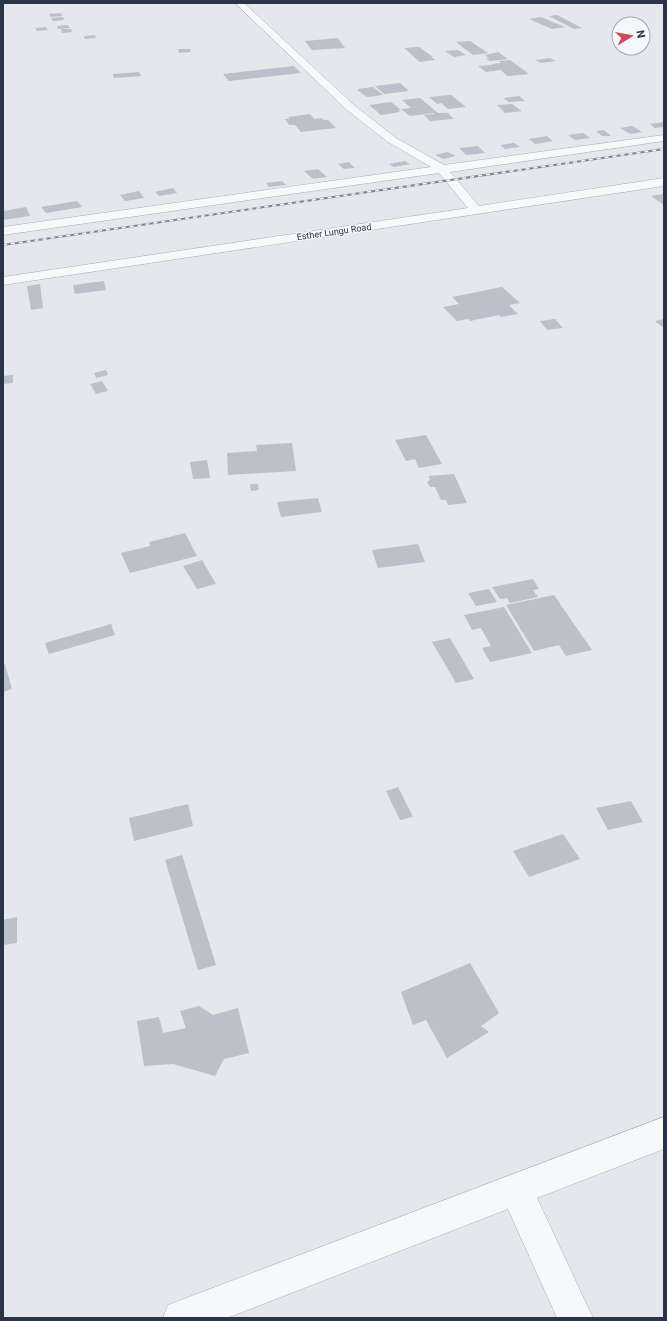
<svg xmlns="http://www.w3.org/2000/svg" width="667" height="1321" font-family="Roboto,sans-serif">
<rect width="100%" height="100%" fill="#e4e7ec"/>
<!-- building -->
<path fill="#bbc0ca" d="M61 13 62 16 51 17 49 14Z
M557 15 582 28 574 29 549 16Z
M63 17 64 20 53 21 51 18Z
M541 17 565 27 552 29 529 19Z
M68 25 70 28 58 29 57 26Z
M46 27 48 30 37 31 35 28Z
M61 29H71L72 32 62 33Z
M95 35 96 38 85 39 84 36Z
M338 38 345 48 312 50 305 41Z
M470 41 488 53 473 55 456 42Z
M419 47 433 57H431L435 60 420 62 404 48Z
M178 49H190L191 52 179 53Z
M458 50 466 55 454 57 445 51Z
M498 52 508 59 490 61 486 59 489 58 485 55Z
M550 58 556 61 541 63 535 60Z
M510 60 529 74 507 76 501 70 486 72 478 66 492 65V64L501 63 499 61Z
M294 66 301 73 229 81 223 74Z
M139 72 141 76 114 78 113 74Z
M400 83 409 91 384 94 375 86Z
M373 87 383 95 367 97 357 90H359L357 89Z
M451 95 466 107 448 109 441 103 437 104 429 97Z
M519 96 525 101 509 102 503 98Z
M420 98 438 113H448L454 119 430 121 424 115 435 114 434 113 410 116 401 109 411 108 402 100Z
M391 102 401 110H398L400 112 381 115 369 105Z
M512 104 522 111 505 113 497 105Z
M310 114 314 119 322 118 324 120H328L336 128 301 132 295 125H289L285 119H290L288 117Z
M664 122V127L655 128 650 124Z
M632 126 642 132 630 134 620 128Z
M604 130 611 136H602L596 131Z
M583 133 590 138 575 140 568 135Z
M547 136 553 141 535 144 529 139Z
M514 143 520 147 505 149 500 145Z
M478 146 485 153 466 155 459 148Z
M447 152 456 156 444 159 435 155Z
M405 161 410 164 394 167 389 164Z
M349 162 355 168 344 169 338 164Z
M318 169 327 177 313 179 304 171Z
M282 181 286 185 269 187 266 183Z
M173 188 177 193 159 196 155 192Z
M139 191 144 198 125 201 120 195Z
M664 194V205L651 196Z
M77 201 82 207 46 213 41 207Z
M26 207 30 216 3 220V211Z
M104 281 106 290 75 294 73 285Z
M40 284 43 308 31 310 27 286Z
M502 287 520 303 509 305 518 314 501 317 499 315 470 321 468 319 457 321 443 307 459 304 452 297Z
M555 319 563 328 547 330 540 321Z
M664 319V328L655 321Z
M106 370 108 375 96 378 94 373Z
M13 375V383L3 384V376Z
M102 381 108 391 96 394 90 384Z
M426 435 442 464 419 468 415 459 406 461 395 440Z
M292 443 296 471 228 475 227 453 257 451 256 445Z
M207 460 210 478 193 479 190 462Z
M454 474 467 503 448 505 446 500H441L435 487H430L427 482 430 480 429 476Z
M250 484H258L259 490 251 491Z
M318 498 322 512 281 517 277 502Z
M185 533 197 556 130 573 121 553 150 546 149 542Z
M418 544 425 562 378 568 372 550Z
M202 560 216 584 197 589 183 566Z
M533 579 539 589 533 590 538 597 510 603 507 598 500 599 492 587Z
M489 589 497 602 476 606 468 593Z
M554 595 592 650 566 656 559 645 534 651 506 605Z
M504 607 532 653 490 662 482 648 491 646 481 628 472 630 464 615Z
M111 624 115 635 49 654 45 643Z
M450 638 474 679 456 683 432 642Z
M3 664H5L12 689 3 692Z
M398 787 413 817 400 820 386 791Z
M631 801 643 822 608 830 596 808Z
M188 804 193 826 134 841 129 818Z
M563 834 580 859 529 877 513 851Z
M182 855 216 965 198 970 165 860Z
M17 917V943L3 945V920Z
M470 963 499 1013 481 1026 489 1032 447 1058 426 1020 413 1025 401 992Z
M199 1006 213 1015 238 1008 249 1053 224 1059 215 1076 173 1064 144 1066 137 1021 159 1017 163 1033 186 1028 180 1011Z"/>
<g fill="none" stroke-linecap="round" stroke-linejoin="round">
<defs>
<path id="minor" d="M235 3H244L355 106 396 138 444 165 664 135V141L450 172 479 206 664 178V186L3 285V277L468 208 439 173 3 235V227L431 167 388 142 347 110Z
M664 1117V1149L537 1198 593 1318H557L508 1209 227 1318H163L168 1305 181 1300Z"/>
</defs>
<!-- minor casing -->
<use href="#minor" stroke="#a9aeb7" stroke-width="1"/>
<!-- minor -->
<use href="#minor" fill="#f7f8fa" fill-rule="evenodd"/>
<defs>
<path id="rail" d="M3 245 664 149"/>
</defs>
<!-- rail casing -->
<use href="#rail" stroke="#7d8696" stroke-width="2"/>
<!-- rail -->
<use href="#rail" stroke="#f4f6f9" stroke-width="1.5" stroke-dasharray="4" stroke-linecap="butt"/>
</g>
<g text-anchor="middle" dominant-baseline="central" stroke-width="3" stroke-linejoin="round" paint-order="stroke">
<!-- far-street labels -->
<g font-size="9" fill="#2b3445" stroke="#f4f6f9">
<text transform="translate(334 232) rotate(-8)">Esther Lungu Road</text>
</g>
</g>
<!-- border -->
<rect width="667" height="1321" fill="none" stroke="#2b3445" stroke-width="8"/>
<!-- north arrow -->
<g transform="translate(631 36) rotate(79)"><circle r="19" fill="#f4f6f9" stroke="#a4a8b1"/>
<path d="M0-3L7 15L0 10L-7 15Z" fill="#d1495b"/>
<text y="-6" font-size="11" font-weight="bold" text-anchor="middle" fill="#2b3445">N</text>
</g>
</svg>
